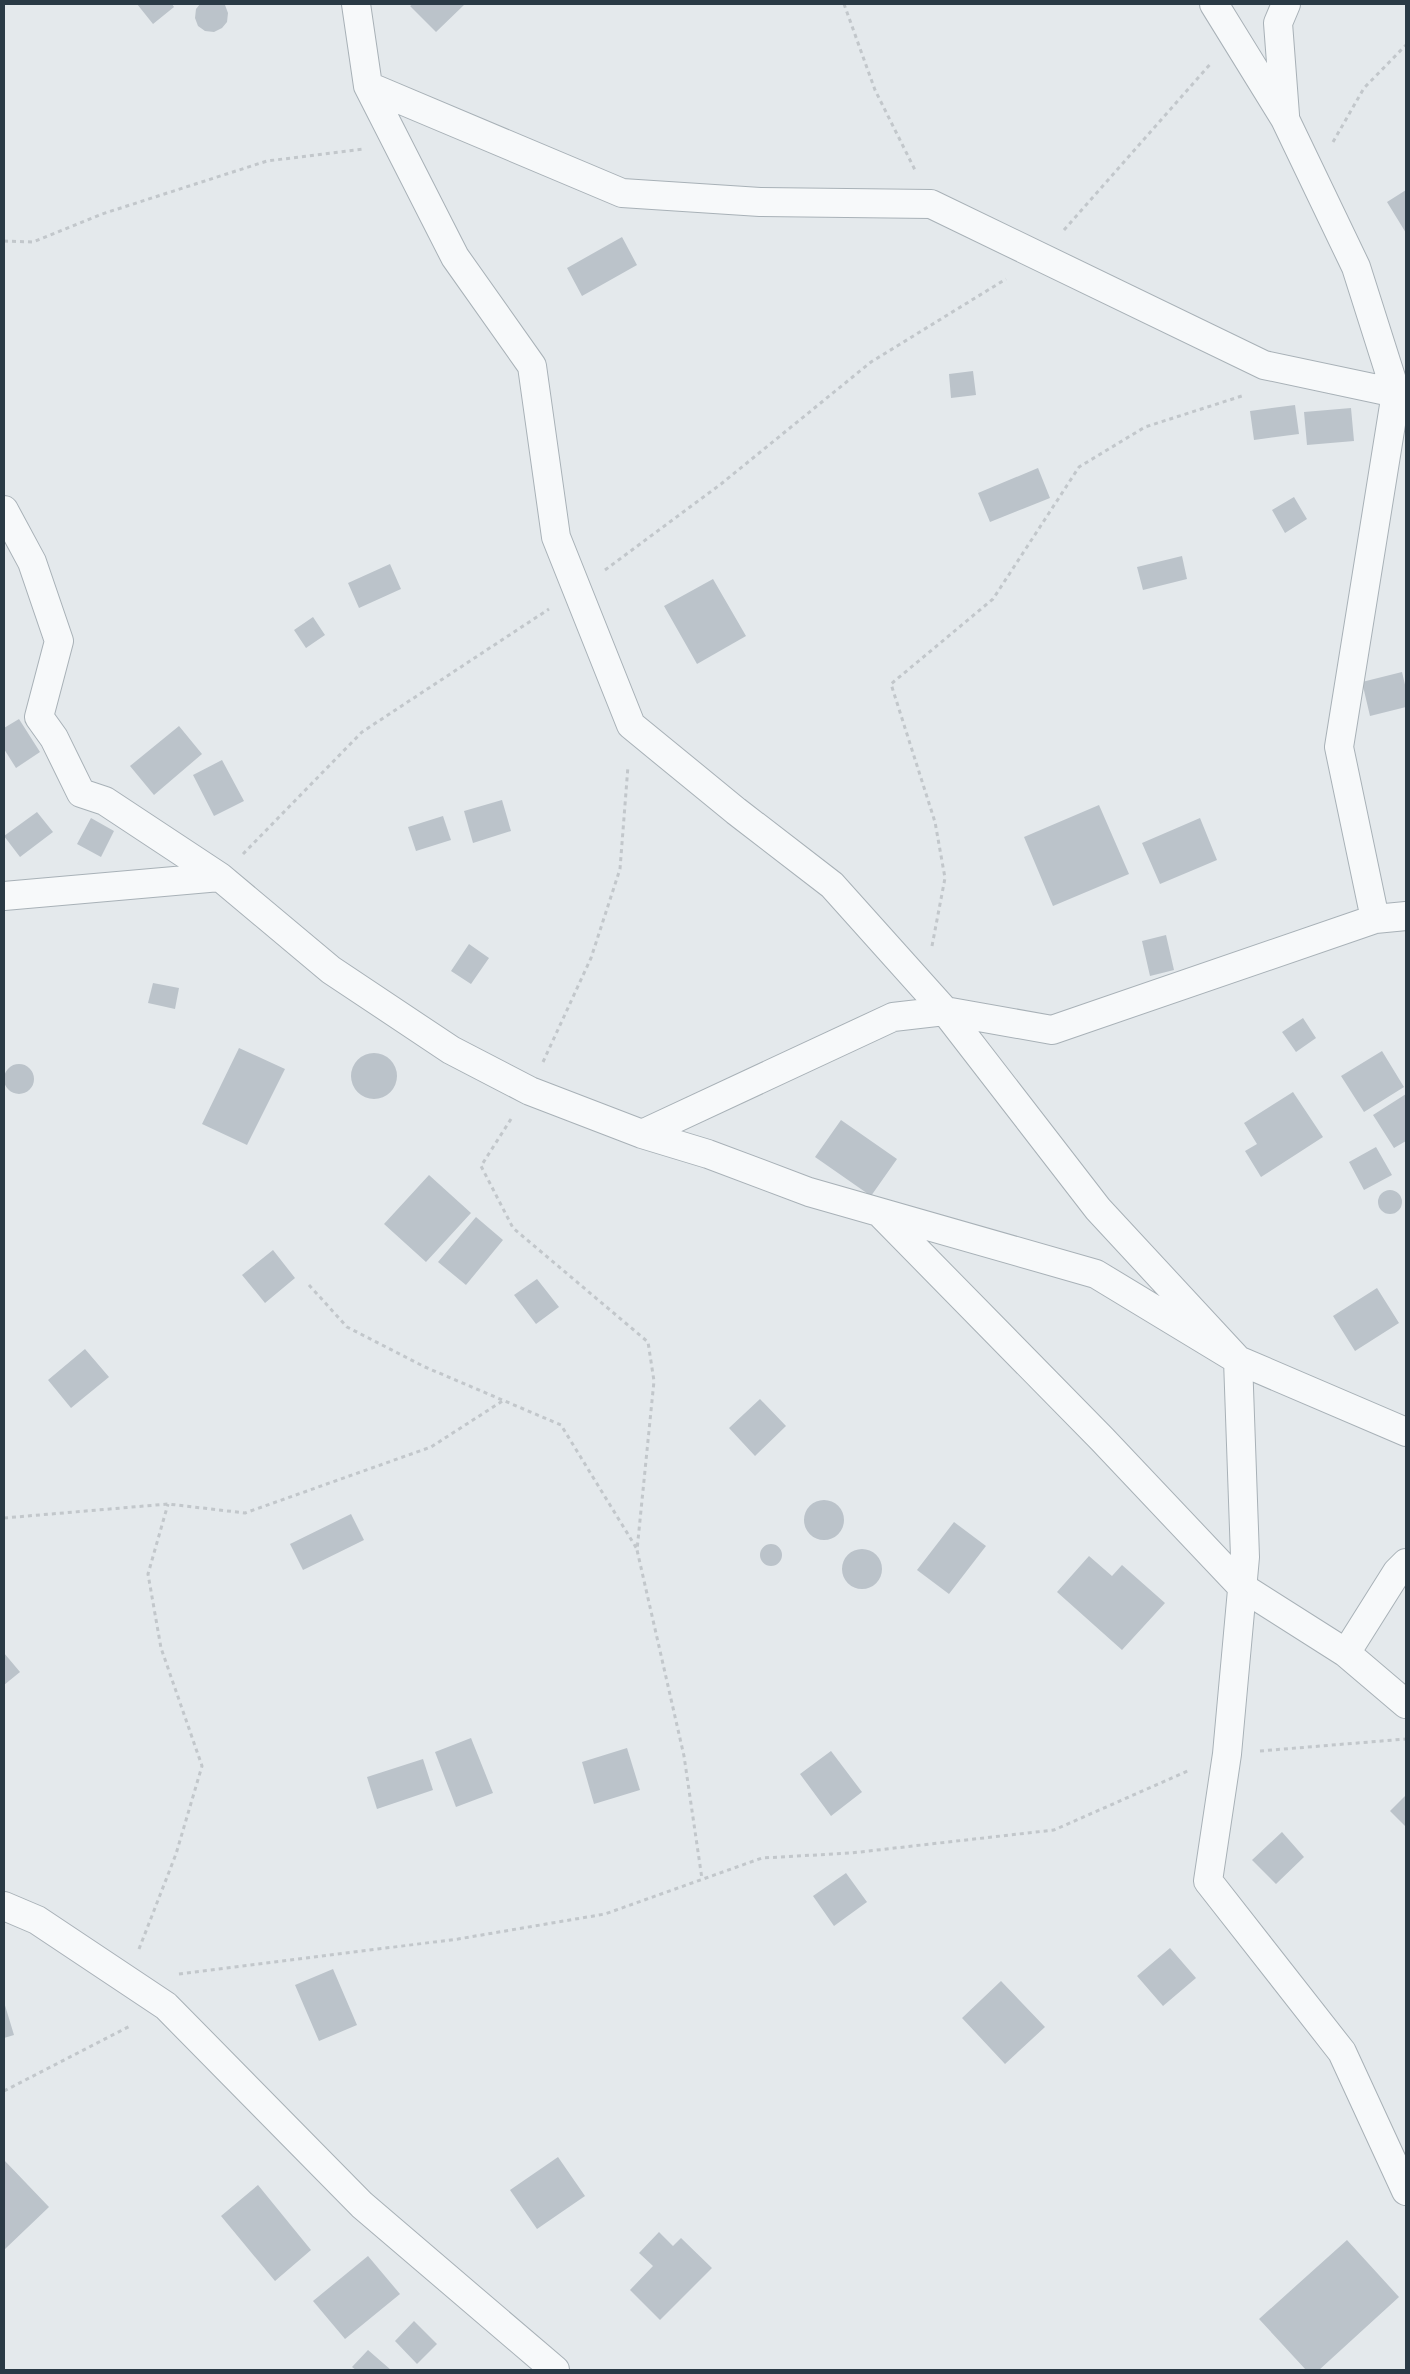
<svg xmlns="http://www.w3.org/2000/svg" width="1410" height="2374" font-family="Inter,sans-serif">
<rect width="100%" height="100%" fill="#e4e9ec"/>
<!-- building -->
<path fill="#bbc3ca" d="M137 4H172L174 7 153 24Z
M200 4 225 5 228 13 227 22 222 28 214 32 205 31 198 26 195 18 196 9Z
M413 4H465L436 32 410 6Z
M1406 190V233L1387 202Z
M622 237 637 265 582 296 567 268Z
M973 371 976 395 951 398 949 374Z
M1295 405 1299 434 1254 440 1250 411Z
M1351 408 1354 441 1307 445 1304 412Z
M1038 468 1050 498 990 522 978 493Z
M1294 497 1307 519 1285 533 1272 510Z
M1182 556 1187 579 1143 590 1137 567Z
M390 564 401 589 359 608 348 583Z
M713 579 746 636 697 664 664 606Z
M313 617 325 635 306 648 294 630Z
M1402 672 1406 689V707L1370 716 1362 682Z
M19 719 40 752 16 768 4 749V728Z
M179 726 202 754 154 795 130 766Z
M222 760 244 801 214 816 193 775Z
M502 800 511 831 473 843 464 811Z
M1099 805 1129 874 1053 906 1024 837Z
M37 812 53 832 20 857 4 836Z
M443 816 451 840 416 851 408 827Z
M91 818 114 831 101 857 77 844Z
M1200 818 1217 860 1160 884 1142 843Z
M1166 935 1174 970 1150 976 1142 941Z
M469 944 489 958 471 984 451 971Z
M153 983 179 988 175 1009 148 1003Z
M1303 1018 1316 1038 1296 1052 1282 1032Z
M239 1048 285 1069 247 1145 202 1124Z
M1382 1051 1404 1087 1364 1112 1341 1076Z
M351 1076a23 23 0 1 1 46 0a23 23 0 1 1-46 0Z
M4 1079a15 15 0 1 1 30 0a15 15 0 1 1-30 0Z
M1293 1092 1323 1137 1261 1177 1245 1151 1257 1144 1244 1123Z
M1406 1094V1141L1394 1148 1373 1115Z
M841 1120 897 1159 871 1196 815 1157Z
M1376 1147 1392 1175 1364 1190 1349 1162Z
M429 1175 471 1213 426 1262 384 1224Z
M1378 1202a12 12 0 1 1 24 0a12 12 0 1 1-24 0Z
M476 1217 503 1240 466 1285 438 1262Z
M273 1250 295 1278 265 1303 242 1275Z
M537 1279 559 1307 536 1324 514 1295Z
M1377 1288 1399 1323 1355 1351 1333 1316Z
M85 1349 109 1377 71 1408 48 1380Z
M760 1399 786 1426 755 1456 729 1428Z
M804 1520a20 20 0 1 1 40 0a20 20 0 1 1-40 0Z
M351 1514 364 1540 303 1570 290 1544Z
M954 1522 986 1546 949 1594 917 1570Z
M760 1555a11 11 0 1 1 22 0a11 11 0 1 1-22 0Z
M842 1569a20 20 0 1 1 40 0a20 20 0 1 1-40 0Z
M1089 1556 1112 1576 1122 1565 1165 1603 1122 1650 1057 1592Z
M4 1653 20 1672 4 1685Z
M471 1738 493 1793 456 1807 435 1752Z
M627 1748 640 1790 594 1804 582 1762Z
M831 1751 862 1792 831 1816 800 1774Z
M423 1759 433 1790 377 1809 367 1777Z
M1406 1795V1827L1390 1811Z
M1282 1832 1304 1857 1276 1884 1252 1860Z
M846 1873 867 1902 834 1926 813 1896Z
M1170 1948 1196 1978 1163 2006 1137 1976Z
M333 1969 357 2025 319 2041 295 1985Z
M1001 1981 1045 2027 1005 2064 962 2018Z
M4 2002 14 2035 4 2038Z
M558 2157 585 2196 537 2229 510 2190Z
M4 2160 49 2207 4 2250Z
M258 2185 311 2250 275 2281 221 2216Z
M659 2232 673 2246 681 2238 712 2268 660 2320 630 2290 653 2266 639 2253Z
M1347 2240 1399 2297 1319 2370H1306L1259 2319Z
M368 2256 400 2294 345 2339 313 2301Z
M414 2321 437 2344 417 2364 395 2341Z
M368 2350 391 2370H356L352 2367Z"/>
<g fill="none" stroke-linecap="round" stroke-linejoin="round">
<defs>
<path id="street" d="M356 4 368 86 455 257 532 366 556 537 631 725 736 811 832 885 945 1011 1052 1030 1375 919 1406 916
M1214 4 1285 119 1356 267 1396 393 1339 747 1375 919
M368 86 622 193 760 202 931 204 1264 365 1396 393
M1285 115 1278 23 1286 4
M4 510 32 562 59 641 39 717 54 738 81 793 105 801 220 877 331 970 451 1050 530 1091 642 1134 708 1154 809 1192 1096 1274 1238 1360 1406 1432
M4 896 220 877
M642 1134 893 1017 945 1011 1098 1209 1238 1360 1245 1557 1227 1754 1208 1881 1342 2052 1406 2191
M882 1215 1102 1439 1242 1587 1346 1653
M1406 1563 1397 1572 1346 1653 1406 1704
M4 1906 37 1920 166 2006 362 2205 555 2370"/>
</defs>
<!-- street casing -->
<use href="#street" stroke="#a8b1b7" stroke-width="30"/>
<!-- path -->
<path stroke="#c2c7cb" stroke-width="3" stroke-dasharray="4 4" stroke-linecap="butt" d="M844 4 875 90 915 170
M1333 142 1364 88 1406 45
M1064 230 1212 62
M4 241 33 242 102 214 267 161 364 149
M605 570 721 484 871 362 1006 279
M243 854 362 732 549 609
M932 946 945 878 935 822 891 684 993 599 1079 467 1145 427 1245 395
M543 1062 591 958 620 869 628 766
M511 1119 481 1166 513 1228 648 1342 654 1381 637 1550 684 1756 702 1879
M309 1285 347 1327 425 1367 561 1425 637 1549
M4 1518 168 1504 245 1513 431 1447 504 1400
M1260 1751 1406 1739
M139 1949 176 1854 202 1766 161 1648 148 1574 168 1504
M179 1974 458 1939 605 1914 762 1858 851 1853 1054 1830 1190 1770
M4 2091 132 2025"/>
<!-- street -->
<use href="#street" stroke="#f7f9fa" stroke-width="28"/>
</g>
<!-- border -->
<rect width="1410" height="2374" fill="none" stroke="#2a3a45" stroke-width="10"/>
</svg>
